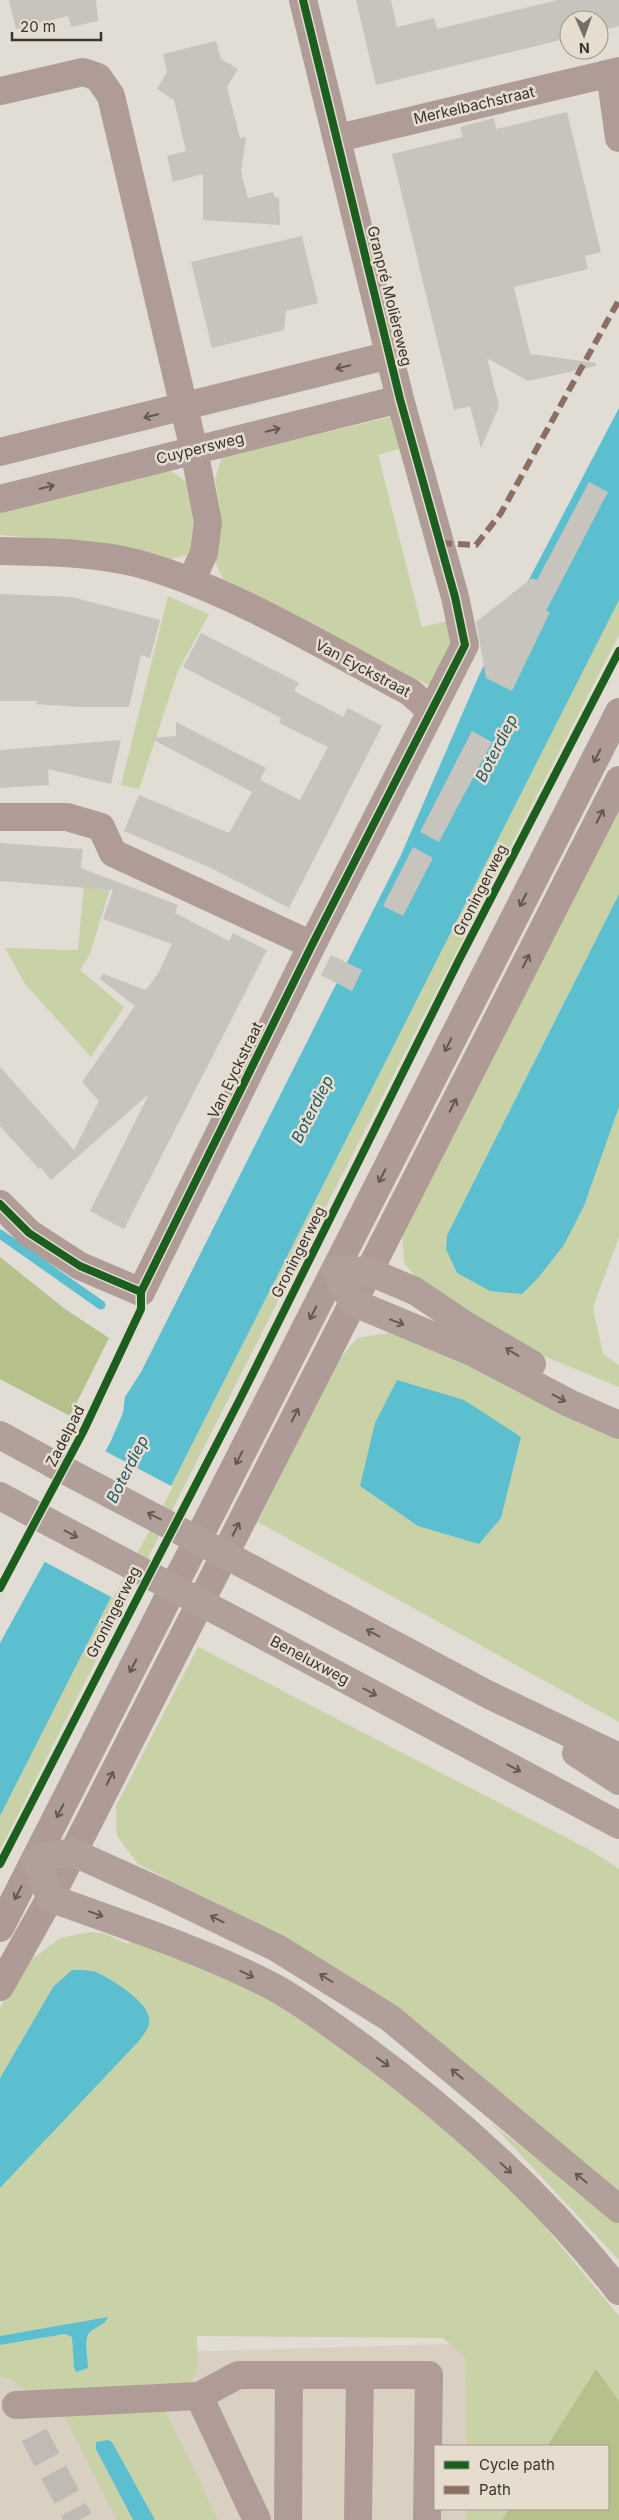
<svg xmlns="http://www.w3.org/2000/svg" width="619" height="2520" font-family="Inter,sans-serif">
<rect width="100%" height="100%" fill="#e1dcd4"/>
<!-- commercial -->
<path fill="#d9d0c2" d="M518 2342 493 2446H435V2509H479L476 2520H0V2357Z"/>
<!-- green -->
<path fill="#c9d2a7" d="M395 416 403 448 378 455 422 627 452 620 459 646 434 688 224 581 216 564 217 541 222 521 215 479 222 457Z
M170 470 185 481 193 496 197 537 188 555 167 560 102 543 0 535V510Z
M168 596 209 614 178 671 139 789 121 785Z
M619 600V635L318 1222 0 1850V1816L109 1601 174 1480Z
M619 805V894L447 1235 446 1249 539 1277 564 1245 584 1206 619 1107V1237L593 1307 603 1354 619 1365V1387L546 1357 422 1285 404 1263 402 1228Z
M85 872 112 882 90 954 80 970 124 1007 91 1057 25 984 5 948 78 950Z
M395 1332 619 1433V1722L258 1522 338 1361 357 1338Z
M198 1647 590 1850 619 1869V2191L421 2026 277 1935 138 1864 117 1836 116 1806Z
M89 1932 103 1933 128 1944 132 1938 265 1989 414 2101 524 2202 619 2316V2401L596 2369 547 2446H466L465 2358 443 2338 197 2336C196 2356 204 2372 186 2385L34 2396 9 2379 0 2377V2345L65 2334 73 2337 74 2367 88 2368C87 2357 83 2337 93 2329 99 2325 104 2325 108 2318L0 2336V2188L139 2041 53 1987 0 2078V2008L29 1955 35 1957 60 1938Z
M491 2123 619 2222V2260Z
M163 2406 218 2520H155L112 2442 104 2440 99 2441 96 2449 133 2520H117L63 2413Z
M467 2509H509L502 2520H466Z"/>
<!-- forest -->
<path fill="#b6c08b" d="M0 1257 65 1309 109 1338 70 1416 0 1379Z
M596 2369 619 2401V2520H502L509 2509H608V2446H547Z"/>
<!-- water -->
<path fill="#5bbfd0" d="M619 408V600L174 1480 109 1601 0 1816V1643L110 1443 123 1413 125 1397 141 1372 401 855 480 673Z
M619 894V1107L584 1206 564 1245 539 1277 522 1294 490 1291 457 1273 446 1249 447 1235Z
M397 1380 464 1400 521 1437 501 1518 479 1544 418 1526 360 1486 375 1423Z
M72 1970C80 1970 89 1970 96 1972 111 1979 154 2004 149 2024 148 2030 142 2036 139 2041L0 2188V2078L53 1987Z
M108 2317C105 2328 89 2326 87 2339 85 2348 88 2359 88 2368L76 2372 74 2367 72 2337 65 2334 0 2345V2336Z
M108 2440 112 2442 155 2520H133L96 2449V2442Z"/>
<!-- pier -->
<path fill="#e1dcd4" d="M103 1450 173 1487 113 1598 43 1561Z"/>
<g fill="none" stroke-linecap="round" stroke-linejoin="round">
<!-- stream -->
<path stroke="#5bbfd0" stroke-width="9" d="M0 1234 101 1305"/>
</g>
<!-- building -->
<path fill="#c7c3bd" d="M9 0H96L98 21 71 27 68 16 16 29Z
M356 0H391L397 27 434 18 437 29 558 0H619V26L599 31V20H569V38L376 85Z
M216 41 221 59 238 69 227 87 240 138 246 137 241 172 248 198 273 192 275 197 279 198 280 225 203 220V174L173 182 167 156 186 151 174 100 157 89 167 72 163 54Z
M567 112 601 252 585 256 588 269 514 287 530 354 596 363V366L528 381 487 358 499 406 481 448 470 406 454 410 392 154 463 137 460 127 494 118 496 129Z
M302 236 318 303 286 311 284 330 212 348 191 262Z
M589 482 608 492 546 611 550 612 512 691 486 678 476 622 532 578 537 580Z
M0 594 72 597 160 620 150 658 141 655 129 707H78L36 704 37 701H0Z
M201 633 299 683 294 691 343 717 348 708 382 726 289 908 211 868 124 831 139 795 229 833 252 792 150 738 176 736V722L266 768 260 780 300 800 328 747 279 723 281 718 183 667Z
M472 731 492 742 439 842 420 832Z
M121 740 111 784 48 769 49 785 0 788V750Z
M0 843 83 849 81 868 178 905 175 913 229 941 233 933 267 950 124 1229 90 1211 149 1094 51 1180 41 1168 39 1169 0 1126V1067L74 1150 99 1101 82 1082 135 1006 100 979 103 974 146 990 159 972 172 944 103 919 113 890 0 881Z
M413 847 433 858 403 916 383 906Z
M331 955 362 970 352 991 321 975Z"/>
<g fill="none" stroke-linecap="round" stroke-linejoin="round">
<!-- minor-tunnel -->
<path stroke="#bfbab3" stroke-width="28" stroke-dasharray="28 14" stroke-linecap="butt" d="M34 2435 79 2520"/>
<!-- minor -->
<path stroke="#b09c97" stroke-width="28" d="M610 73 619 138
M0 91 83 72 98 77 111 96 194 450 208 522 204 553 191 581
M338 138 619 71
M0 452 390 355
M0 499 400 399
M0 551C45 552 92 552 136 563 229 588 324 647 410 692L430 710
M0 817H67L101 827 113 853 312 945
M0 1204 29 1233 80 1266 141 1292 312 945 465 645 455 597 400 399 303 0
M199 2396 257 2520
M16 2405 199 2396 238 2375H429L427 2520
M288 2520 289 2375
M358 2520 360 2375"/>
<!-- major -->
<path stroke="#af9b95" stroke-width="28" d="M0 1928 619 712
M0 1987 50 1898 619 780"/>
<!-- highway -->
<path stroke="#b1a099" stroke-width="28" d="M335 1270 352 1302 472 1352 569 1403 619 1425
M335 1270 368 1271 415 1291 467 1326 532 1364
M0 1435 53 1464
M0 1496 28 1511
M258 1572 489 1695 619 1757
M234 1620 619 1825
M576 1753 619 1781
M619 2209 390 2018 277 1948 163 1893 72 1852 36 1859 50 1898C122 1924 195 1948 264 1982 298 1999 331 2025 362 2047 457 2117 546 2198 619 2291"/>
<!-- highway-bridge -->
<path stroke="#b1a099" stroke-width="28" d="M53 1464 258 1572
M28 1511 234 1620"/>
<!-- quiet -->
<path stroke="#8d6e63" stroke-width="6" stroke-dasharray="12 6" stroke-linecap="butt" d="M440 543 476 545 501 513 619 300"/>
<defs>
<path id="cycleway" d="M0 1204 29 1233 80 1266 141 1292
M0 1588 84 1430 141 1309V1292L312 945 465 645 455 597 400 399 303 0
M0 1864 240 1399 459 960 619 651"/>
</defs>
<!-- cycleway casing -->
<use href="#cycleway" stroke="#e6ddcf" stroke-width="11"/>
<!-- cycleway -->
<use href="#cycleway" stroke="#1b5e20" stroke-width="8"/>
</g>
<!-- one-way arrows -->
<defs><path id="oneway-shaft" d="M-6 0H5M1.5-3L5.5 0L1.5 3" fill="none" stroke-width="1.6" stroke-linecap="round" stroke-linejoin="round" transform="scale(1.25)"/></defs>
<g stroke="#625853">
<use href="#oneway-shaft" transform="translate(343 367) rotate(166)"/>
<use href="#oneway-shaft" transform="translate(151 416) rotate(166)"/>
<use href="#oneway-shaft" transform="translate(273 430) rotate(-14)"/>
<use href="#oneway-shaft" transform="translate(47 487) rotate(-14)"/>
<use href="#oneway-shaft" transform="translate(597 756) rotate(117)"/>
<use href="#oneway-shaft" transform="translate(600 816) rotate(-63)"/>
<use href="#oneway-shaft" transform="translate(523 900) rotate(117)"/>
<use href="#oneway-shaft" transform="translate(526 961) rotate(-63)"/>
<use href="#oneway-shaft" transform="translate(448 1045) rotate(117)"/>
<use href="#oneway-shaft" transform="translate(453 1105) rotate(-63)"/>
<use href="#oneway-shaft" transform="translate(382 1176) rotate(117)"/>
<use href="#oneway-shaft" transform="translate(313 1313) rotate(117)"/>
<use href="#oneway-shaft" transform="translate(295 1415) rotate(-63)"/>
<use href="#oneway-shaft" transform="translate(239 1458) rotate(117)"/>
<use href="#oneway-shaft" transform="translate(236 1529) rotate(-63)"/>
<use href="#oneway-shaft" transform="translate(133 1666) rotate(117)"/>
<use href="#oneway-shaft" transform="translate(110 1778) rotate(-63)"/>
<use href="#oneway-shaft" transform="translate(60 1811) rotate(117)"/>
<use href="#oneway-shaft" transform="translate(18 1893) rotate(118)"/>
</g>
<g stroke="#625a54">
<use href="#oneway-shaft" transform="translate(397 1322) rotate(21)"/>
<use href="#oneway-shaft" transform="translate(512 1352) rotate(-149)"/>
<use href="#oneway-shaft" transform="translate(559 1398) rotate(28)"/>
<use href="#oneway-shaft" transform="translate(154 1516) rotate(-153)"/>
<use href="#oneway-shaft" transform="translate(71 1534) rotate(28)"/>
<use href="#oneway-shaft" transform="translate(373 1633) rotate(-152)"/>
<use href="#oneway-shaft" transform="translate(370 1692) rotate(28)"/>
<use href="#oneway-shaft" transform="translate(514 1768) rotate(28)"/>
<use href="#oneway-shaft" transform="translate(96 1914) rotate(20)"/>
<use href="#oneway-shaft" transform="translate(217 1919) rotate(-154)"/>
<use href="#oneway-shaft" transform="translate(247 1974) rotate(25)"/>
<use href="#oneway-shaft" transform="translate(326 1978) rotate(-148)"/>
<use href="#oneway-shaft" transform="translate(383 2062) rotate(36)"/>
<use href="#oneway-shaft" transform="translate(457 2074) rotate(-140)"/>
<use href="#oneway-shaft" transform="translate(506 2168) rotate(43)"/>
<use href="#oneway-shaft" transform="translate(581 2178) rotate(-141)"/>
</g>
<g text-anchor="middle" dominant-baseline="central" stroke-width="5" stroke-linejoin="round" paint-order="stroke">
<!-- street labels -->
<g font-size="15" fill="#38342f" stroke="#e6ddcf">
<text transform="translate(474 105) rotate(-13)">Merkelbachstraat</text>
<text transform="translate(390 296) rotate(76)">Granpré Molièreweg</text>
<text transform="translate(200 448) rotate(-14)">Cuypersweg</text>
<text transform="translate(363 668) rotate(28)">Van Eyckstraat</text>
<text transform="translate(480 890) rotate(-63)">Groningerweg</text>
<text transform="translate(235 1070) rotate(-64)">Van Eyckstraat</text>
<text transform="translate(298 1252) rotate(-63)">Groningerweg</text>
<text transform="translate(65 1436) rotate(-63)">Zadelpad</text>
<text transform="translate(113 1612) rotate(-63)">Groningerweg</text>
<text transform="translate(310 1660) rotate(28)">Beneluxweg</text>
</g>
<!-- water labels -->
<g font-size="16" font-style="italic" fill="#235865" stroke="#e6ddcf">
<text transform="translate(496 748) rotate(-63)">Boterdiep</text>
<text transform="translate(312 1109) rotate(-63)">Boterdiep</text>
<text transform="translate(127 1469) rotate(-63)">Boterdiep</text>
</g>
</g>
<!-- legend -->
<rect x="434" y="2445" width="175" height="65" fill="#e6ddcf" stroke="#a0998f"/>
<rect x="444" y="2461" width="25" height="8" fill="#1b5e20" stroke="#a0998f"/>
<text x="479" y="2470" font-size="15" fill="#38342f">Cycle path</text>
<rect x="444" y="2486" width="25" height="8" fill="#8d6e63" stroke="#a0998f"/>
<text x="479" y="2495" font-size="15" fill="#38342f">Path</text>
<!-- north arrow -->
<g transform="translate(584 35) rotate(178)"><circle r="24" fill="#e6ddcf" stroke="#a0998f"/>
<path d="M0-4L9 19L0 12L-9 19Z" fill="#736f69"/>
<text y="-8" font-size="14" font-weight="bold" text-anchor="middle" fill="#38342f">N</text>
</g>
<!-- scale -->
<path d="M12 32v8h89v-8" fill="none" stroke="#38342f" stroke-width="2.5"/>
<text x="20" y="32" font-size="15" fill="#38342f" stroke="#e6ddcf" stroke-width="4" paint-order="stroke">20 m</text>
</svg>
